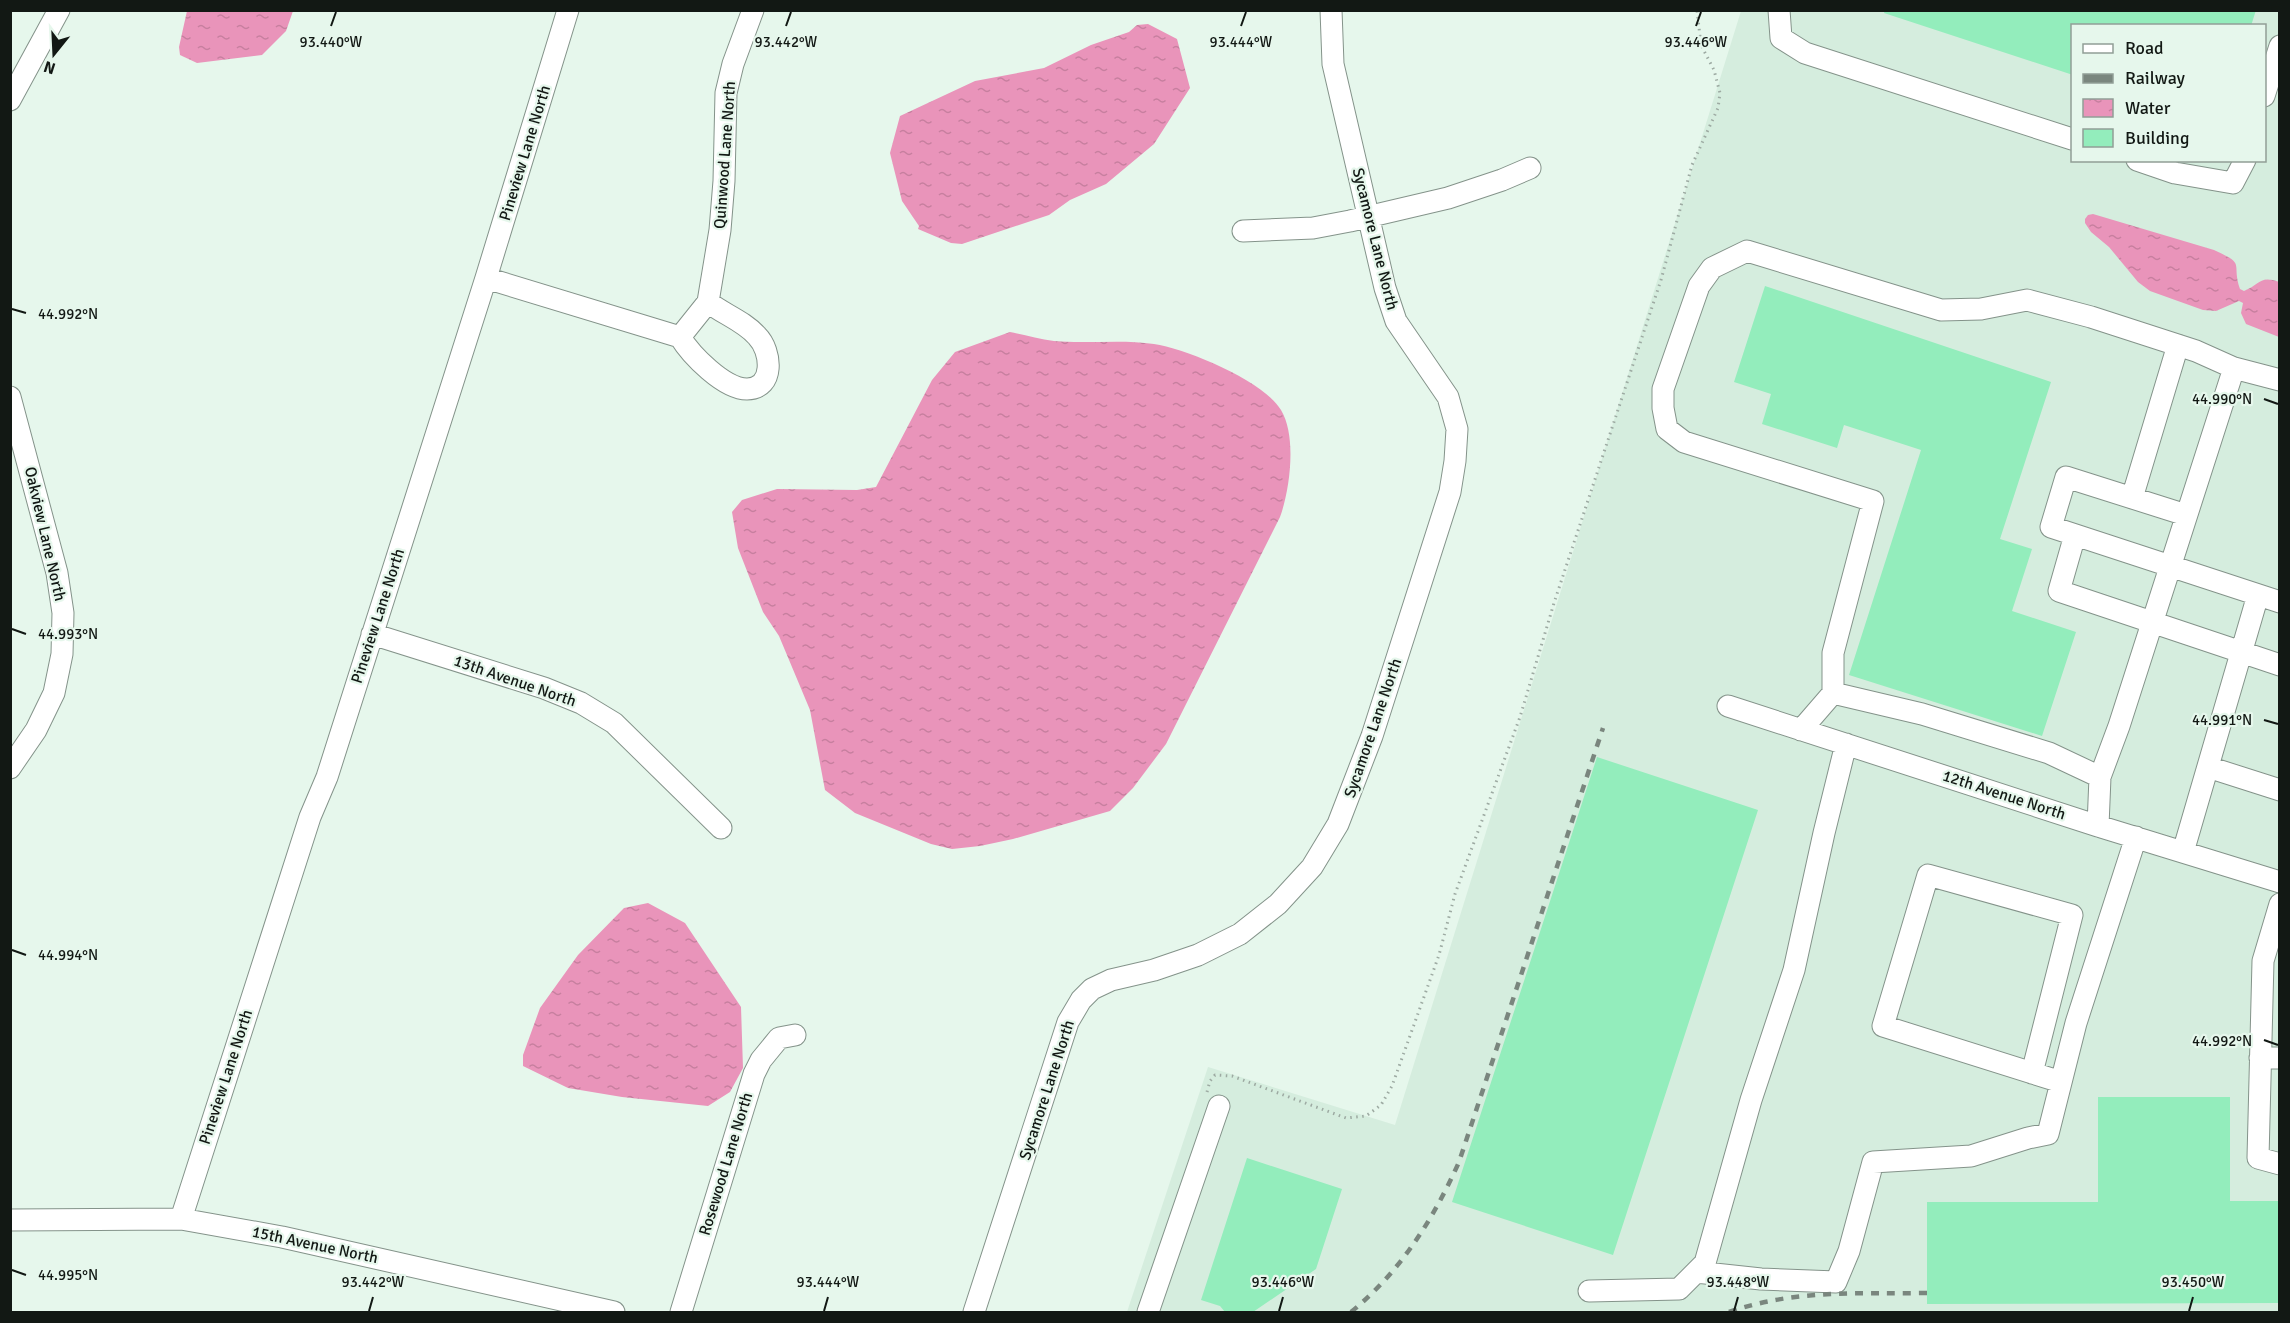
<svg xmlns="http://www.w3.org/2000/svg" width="2290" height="1323" font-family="Signika,sans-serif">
<defs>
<pattern id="water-ripples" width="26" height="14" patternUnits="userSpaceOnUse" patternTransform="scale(1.5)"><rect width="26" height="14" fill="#e994ba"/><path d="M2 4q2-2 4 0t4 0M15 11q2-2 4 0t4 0" fill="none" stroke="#c77f9f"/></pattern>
</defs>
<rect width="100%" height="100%" fill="#e6f7ec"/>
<!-- built -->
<path fill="#d5edde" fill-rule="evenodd" d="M1741 11H2279V1312H1127L1208 1067 1395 1125ZM2072 26H2264V160H2072Z"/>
<!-- water -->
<path fill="url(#water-ripples)" d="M187 11V10L293 11 286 31 262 55 197 63 180 55 179 47Z
M1148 24 1177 39 1190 88 1154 144 1106 184 1070 200 1049 215 962 244 951 243 918 229 919 226 902 201 890 153 900 116 975 81 1044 68 1091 45 1129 32 1137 25Z
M2093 214 2214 250C2247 265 2231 262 2240 289L2244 291C2260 285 2259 275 2279 282V337L2246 324 2241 313 2243 303 2239 301 2216 311 2203 310 2150 291 2138 282 2109 247 2091 232 2085 223V219L2088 215Z
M1010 332C1024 335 1039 339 1054 341 1087 344 1122 339 1154 344 1187 349 1264 381 1281 410 1297 436 1290 490 1280 517L1166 744 1133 788 1110 811 1013 839 980 846 952 849 931 844 855 813 825 790 810 710 779 636 763 612 738 548 732 512 742 500 777 489 857 490 876 487 932 380 955 352Z
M648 903 685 923 741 1007 743 1068 730 1092 708 1106 622 1097 568 1088 523 1066V1055L540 1008 578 955 624 908Z"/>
<!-- building -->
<path fill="#93edbc" d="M1885 10H2256L2251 26H2073V75L1884 13Z
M1765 286 2051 382 2000 539 2032 549 2012 611 2076 632 2042 736 1849 675 1921 450 1844 425 1837 448 1762 424 1771 394 1734 382Z
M1597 757 1758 810 1613 1255 1452 1202Z
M2098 1097H2230V1201H2280V1303L1927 1304V1202H2098Z
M1247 1158 1342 1189 1316 1269 1253 1312H1225L1220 1306 1201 1300Z"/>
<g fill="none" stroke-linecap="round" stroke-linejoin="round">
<defs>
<path id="minor" d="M1779 10 1781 38 1805 53 2072 139
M2264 96 2280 46
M10 100 59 10
M2137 160 2175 173 2233 183 2245 160
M1243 231 1313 228 1350 221 1448 198 1502 180 1530 168
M486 278 680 337C691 355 724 389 747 389 775 389 772 351 757 336 744 321 723 314 708 302
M680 337 708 302 720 230 724 181 726 93 733 64 753 10
M10 397 57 573 63 613 62 654 54 693 36 730 10 768
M2132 498 2178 345
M2186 515 2066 477 2051 527 2280 602
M2075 535 2059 591 2280 665
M372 634 544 688 581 703 614 723 721 828
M1833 693V653L1873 501 1684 442 1667 429 1663 408V389L1699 286 1712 268 1747 251 1941 310 1981 309 2027 300 2091 317 2196 351 2234 368
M1728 706 2098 826 2280 882
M1801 730 1833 693 1922 714 2049 753 2100 777
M2208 767 2280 790
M2098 826 2100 777 2119 726 2234 368 2280 380
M2183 852 2258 595
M2280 904 2263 961 2258 1158 2280 1164
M2260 1058H2280
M2032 1073 2072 915 1928 875 1883 1026 2061 1082
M181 1219 310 817 327 777 486 278 568 10
M10 1220 181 1219 282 1237 614 1312
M1696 1272 1761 1279 1836 1282 1849 1251 1873 1162 1971 1156 2028 1138 2048 1134 2076 1023 2136 837
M1589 1291 1679 1289 1705 1263 1751 1100 1794 970 1824 833 1846 744
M681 1312 754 1074 761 1060 779 1038 795 1035
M974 1312 1068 1022 1081 1000 1092 989 1111 980 1154 970 1198 955 1240 934 1278 904 1312 867 1338 824 1372 736 1450 492 1455 461 1457 429 1448 397 1396 321 1385 288 1333 64 1331 10
M1148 1312 1219 1106"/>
</defs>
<!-- minor casing -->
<use href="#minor" stroke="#84938a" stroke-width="23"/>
<!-- path -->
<path stroke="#9daaa2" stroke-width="3" stroke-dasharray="1.5 4.5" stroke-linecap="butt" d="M1207 1092 1210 1081 1215 1075 1232 1076 1346 1118 1366 1116 1381 1105 1392 1086 1439 955 1455 894 1520 717 1554 603 1661 280 1692 165 1718 108 1720 93 1714 70 1701 45 1697 10"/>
<!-- minor -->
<use href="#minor" stroke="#fff" stroke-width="21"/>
<!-- rail -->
<path stroke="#7a867e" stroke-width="4.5" stroke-dasharray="8 8" stroke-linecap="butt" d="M1351 1312C1400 1272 1433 1220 1459 1162L1603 728
M1729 1312C1796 1289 1857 1294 1927 1293"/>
</g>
<!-- ticks -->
<path fill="none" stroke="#121814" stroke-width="2" d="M331 26 336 12M786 26 791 12M1241 26 1246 12M1696 26 1701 12M12 309 26 313M2264 399 2278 404M12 629 26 634M2264 720 2278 724M12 950 26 955M2264 1040 2278 1045M12 1270 26 1275M369 1311 373 1297M824 1311 828 1297M1279 1311 1283 1297M1734 1311 1738 1297M2189 1311 2193 1297"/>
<g text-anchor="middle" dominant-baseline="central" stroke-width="4.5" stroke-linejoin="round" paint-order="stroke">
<!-- street labels -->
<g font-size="16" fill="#121814" stroke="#e6f7ec">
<text transform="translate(525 153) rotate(-73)">Pineview Lane North</text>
<text transform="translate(725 155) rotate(-86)">Quinwood Lane North</text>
<text transform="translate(1375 239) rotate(76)">Sycamore Lane North</text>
<text transform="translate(45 534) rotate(77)">Oakview Lane North</text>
<text transform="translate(378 616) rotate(-72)">Pineview Lane North</text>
<text transform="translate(515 681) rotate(19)">13th Avenue North</text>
<text transform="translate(1373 728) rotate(-71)">Sycamore Lane North</text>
<text transform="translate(2004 795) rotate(18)">12th Avenue North</text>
<text transform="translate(226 1077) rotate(-72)">Pineview Lane North</text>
<text transform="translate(1047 1090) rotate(-72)">Sycamore Lane North</text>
<text transform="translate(726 1164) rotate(-73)">Rosewood Lane North</text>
<text transform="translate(315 1245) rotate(12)">15th Avenue North</text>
</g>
</g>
<g font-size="15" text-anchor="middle" fill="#121814" stroke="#e6f7ec" stroke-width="4.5" stroke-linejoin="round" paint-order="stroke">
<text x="331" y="47">93.440°W</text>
<text x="786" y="47">93.442°W</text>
<text x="1241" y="47">93.444°W</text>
<text x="1696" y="47">93.446°W</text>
<text x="68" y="319">44.992°N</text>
<text x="2222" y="404">44.990°N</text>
<text x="68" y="639">44.993°N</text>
<text x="2222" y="725">44.991°N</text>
<text x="68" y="960">44.994°N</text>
<text x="2222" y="1046">44.992°N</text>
<text x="68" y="1280">44.995°N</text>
<text x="373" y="1287">93.442°W</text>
<text x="828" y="1287">93.444°W</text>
<text x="1283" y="1287">93.446°W</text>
<text x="1738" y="1287">93.448°W</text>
<text x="2193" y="1287">93.450°W</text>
</g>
<!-- border -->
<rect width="2290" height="1323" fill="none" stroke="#121814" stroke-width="24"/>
<!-- legend -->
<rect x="2071" y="24" width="195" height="138" fill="#e6f7ec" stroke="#919e96" stroke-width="1.5"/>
<rect x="2083" y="44" width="30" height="9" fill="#ffffff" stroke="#919e96" stroke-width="1.5"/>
<text x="2125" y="54" font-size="18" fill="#121814">Road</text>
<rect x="2083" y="74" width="30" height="9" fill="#7a867e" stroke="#919e96" stroke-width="1.5"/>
<text x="2125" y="84" font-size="18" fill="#121814">Railway</text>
<rect x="2083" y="99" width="30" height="18" fill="url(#water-ripples)" stroke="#919e96" stroke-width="1.5"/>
<text x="2125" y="114" font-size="18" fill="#121814">Water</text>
<rect x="2083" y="129" width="30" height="18" fill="#93edbc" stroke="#919e96" stroke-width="1.5"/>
<text x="2125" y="144" font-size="18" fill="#121814">Building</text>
<!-- north arrow -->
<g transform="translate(54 54) rotate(198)" stroke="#e6f7ec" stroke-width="4.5" paint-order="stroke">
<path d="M0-4.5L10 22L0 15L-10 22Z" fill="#121814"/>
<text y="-9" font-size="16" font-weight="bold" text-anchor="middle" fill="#121814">N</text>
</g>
</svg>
